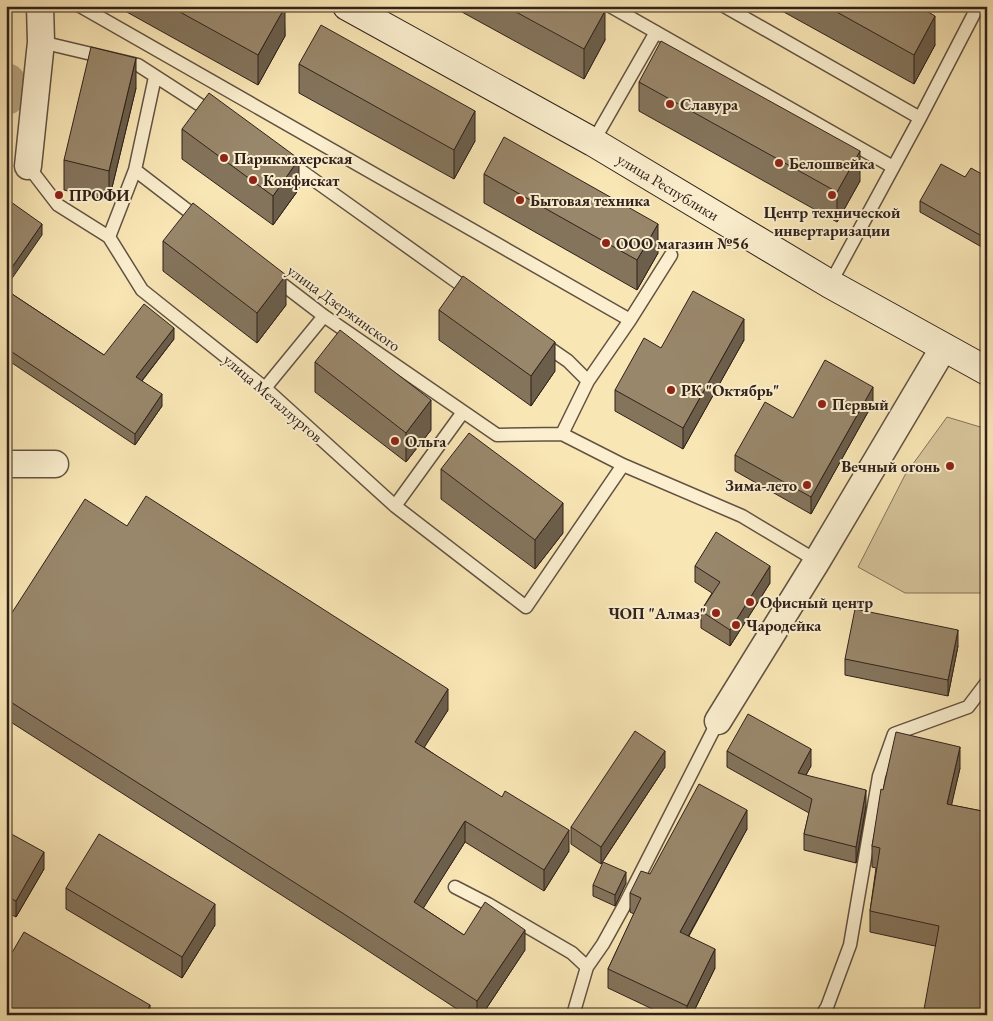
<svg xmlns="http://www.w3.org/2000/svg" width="993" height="1021" font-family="'EB Garamond',serif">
<rect width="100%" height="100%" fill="#f9e6b5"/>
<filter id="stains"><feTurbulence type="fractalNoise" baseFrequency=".004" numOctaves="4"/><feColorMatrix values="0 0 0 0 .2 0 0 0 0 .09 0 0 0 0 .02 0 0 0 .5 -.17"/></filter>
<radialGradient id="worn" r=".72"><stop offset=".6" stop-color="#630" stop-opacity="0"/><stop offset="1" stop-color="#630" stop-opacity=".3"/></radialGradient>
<!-- green -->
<path fill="#d7c59b" stroke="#84735b" d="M947 417 987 429V593H905L858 567 905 475Z"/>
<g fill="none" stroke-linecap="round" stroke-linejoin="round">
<!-- river -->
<path stroke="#b5a381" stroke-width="40" d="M6 83V95"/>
<defs>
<path id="service" d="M80 6 630 320
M610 6 893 167
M724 6 920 118
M41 42 138 65 214 114
M593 142 656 32
M286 160 471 292
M28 166 58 205 109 237 142 290 265 388 395 506 526 607 623 465
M135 170 155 77
M109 237 135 170 200 220
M273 277 324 316 497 435 562 434 623 465 742 516 817 561
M830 284 920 118 978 6
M542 343 568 361 588 381
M265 388 324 316
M562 434 588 381 630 320 671 255
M395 506 463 412
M455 887 488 904 572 953 587 967 573 1015
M587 967 603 944 624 906 718 721
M822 1015 827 1007 850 945 879 776 894 734 968 707 987 682"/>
<path id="minor" d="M28 166 41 42 40 6
M6 464H55
M718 721 817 561 944 347"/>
<path id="secondary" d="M347 6 593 142 830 284 987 371"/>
</defs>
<!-- service casing -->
<use href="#service" stroke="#625242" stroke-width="15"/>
<!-- minor casing -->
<use href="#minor" stroke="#625242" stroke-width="29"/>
<!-- secondary casing -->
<use href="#secondary" stroke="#30211b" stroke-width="30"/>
<!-- service -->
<use href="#service" stroke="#fbefcf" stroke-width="12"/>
<!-- minor -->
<use href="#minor" stroke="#fbefcf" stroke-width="26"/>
<!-- secondary -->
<use href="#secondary" stroke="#fbefcf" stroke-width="28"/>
</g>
<!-- wall -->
<path fill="#84745c" stroke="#30211b" d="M116 6H284L285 36 258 85Z
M451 6H597L605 40 584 79Z
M773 6H918L935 45 914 84Z
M299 64 475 141 454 179 299 93Z
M639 82 860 181 837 222 639 111Z
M136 88 109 200 64 190V160Z
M182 129 299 189 273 225 182 159Z
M484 174 658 253 637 290 484 203Z
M965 177H987V250L920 212V201Z
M163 241 286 305 257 343 163 271Z
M6 290 104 355 174 339 142 381 162 406 135 445 6 359Z
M439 310 555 371 531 406 439 340Z
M744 340 683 449 615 411V390L661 348Z
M315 362 431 430 406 462 315 392Z
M873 403 811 514 735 471V455Z
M441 469 563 533 535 569 441 499Z
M127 526 448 710 424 747 569 851 544 891 465 842 423 908 464 935 525 950 482 1015H466L344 935 6 719V622Z
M695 566 770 583 730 646 701 628V611L712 593 695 582Z
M958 646 948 696 845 675V659Z
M727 751 811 766 806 775 866 806 856 863 804 850V834L809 813 727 767Z
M665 767 601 864 571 844V827Z
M960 768 951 805 987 812 935 946 870 932V911L876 868 872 867V846L883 790Z
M747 829 689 936 715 968 692 1015H665L608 988V969L634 914 630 912V893L650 874Z
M6 831 44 869 16 917 6 912Z
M626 883 615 906 593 896V885Z
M66 888 215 925 182 978 66 909Z"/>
<!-- shaded-wall -->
<path fill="#6b5e4b" stroke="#30211b" d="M285 7V36L258 85V55Z
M605 11V40L584 79V49Z
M935 16V45L914 84V55Z
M136 58V88L109 200V171Z
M475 111V141L454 179V150Z
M860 151V181L837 222V192Z
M299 159V189L273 225V196Z
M42 224V235L6 287V276Z
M658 224V253L637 290V260Z
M286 275V305L257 343V313Z
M744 319V340L683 449V428Z
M174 328V339L136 388V377Z
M555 342V371L531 406V376Z
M873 387V403L811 514V497Z
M162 394V406L135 445V434Z
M431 400V430L406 462V433Z
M563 503V533L535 569V540Z
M770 566V583L730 646V630Z
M958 630V646L948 696V680Z
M448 689V710L415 762V742Z
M960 747V768L947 825V804Z
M811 749V766L798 789V773Z
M665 751V767L601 864V847Z
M866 790V806L856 863V847Z
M747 810V829L680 951V932Z
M465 821V842L414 923V902Z
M569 830V851L544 891V870Z
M44 852V869L16 917V901Z
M626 872V883L615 906V895Z
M215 904V925L182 978V957Z
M525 930V950L482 1015H477V1001Z
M715 949V968L692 1015H687V1006Z
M150 1005V1015H145Z"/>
<!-- building -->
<path fill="#99876b" stroke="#30211b" d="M169 6H284L285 7 258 55Z
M505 6H597L605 11 584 49Z
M826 6H918L935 16 914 55Z
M321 25 475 111 454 150 299 64Z
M661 41 860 151 837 192 639 82Z
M91 47 136 58 109 171 64 160Z
M209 93 299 159 273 196 182 129Z
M504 137 658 224 637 260 484 174Z
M941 164 965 177 971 168 987 177V239L920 201Z
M11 202 42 224 6 276V209Z
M193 203 286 275 257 313 163 241Z
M463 276 555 342 531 376 439 310Z
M6 290 104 355 144 304 174 328 136 377 162 394 135 434 6 348Z
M693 291 744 319 683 428 615 390 644 338 661 348Z
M340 330 431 400 406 433 315 362Z
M825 360 873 387 811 497 735 455 765 402 793 418Z
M469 433 563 503 535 540 441 469Z
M146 496 448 689 415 742 502 797 505 791 569 830 544 870 465 821 414 902 464 935 485 902 525 930 477 1001 344 914 6 699V622L85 499 127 526Z
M716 532 770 566 730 630 701 611 720 582 695 566Z
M855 609 958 630 948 680 845 659Z
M748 714 811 749 798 773 866 790 856 847 804 834 812 799 727 751Z
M635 731 665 751 601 847 571 827Z
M896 732 960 747 947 804 987 812V1015H923L939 926 870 911 880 848 872 846 881 789 883 790Z
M699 784 747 810 680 932 715 949 687 1006 608 969 641 898 630 893 641 871 650 874Z
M6 831 44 852 16 901 6 896Z
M99 834 215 904 182 957 66 888Z
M603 862 626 872 615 895 593 885Z
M24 932 150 1005 145 1015H6V963Z"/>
<!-- markers -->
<g fill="#8f2418" stroke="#fbefcf" stroke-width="2">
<circle cx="670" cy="104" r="5"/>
<circle cx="224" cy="158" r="5"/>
<circle cx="779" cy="163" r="5"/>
<circle cx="253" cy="180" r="5"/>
<circle cx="59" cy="195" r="5"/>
<circle cx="832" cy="195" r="5"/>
<circle cx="520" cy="200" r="5"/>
<circle cx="606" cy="243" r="5"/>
<circle cx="671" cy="390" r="5"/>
<circle cx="822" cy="404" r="5"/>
<circle cx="395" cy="441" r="5"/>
<circle cx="950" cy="466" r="5"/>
<circle cx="807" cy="485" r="5"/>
<circle cx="750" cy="602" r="5"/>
<circle cx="716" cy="613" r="5"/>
<circle cx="736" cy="625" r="5"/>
</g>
<g text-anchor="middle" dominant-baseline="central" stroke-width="4" stroke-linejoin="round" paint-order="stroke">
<!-- poi labels -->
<g font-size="16" font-weight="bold" fill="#30211b" stroke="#fbefcf" text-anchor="start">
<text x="680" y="104">Славура</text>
<text x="234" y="158">Парикмахерская</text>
<text x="789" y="163">Белошвейка</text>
<text x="263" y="180">Конфискат</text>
<text x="69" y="195">ПРОФИ</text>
<text x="530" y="200">Бытовая техника</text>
<text x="832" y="212" text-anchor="middle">Центр технической<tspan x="832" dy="18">инвертаризации</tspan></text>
<text x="616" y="243">ООО магазин №56</text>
<text x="681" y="390">РК "Октябрь"</text>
<text x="832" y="404">Первый</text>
<text x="405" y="441">Ольга</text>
<text x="940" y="466" text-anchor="end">Вечный огонь</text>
<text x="797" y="485" text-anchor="end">Зима-лето</text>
<text x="760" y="602">Офисный центр</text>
<text x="706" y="613" text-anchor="end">ЧОП "Алмаз"</text>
<text x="746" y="625">Чародейка</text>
</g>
<!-- street labels -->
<g font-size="16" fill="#30211b" stroke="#fbefcf">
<text transform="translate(668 187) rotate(31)">улица Республики</text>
<text transform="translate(344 308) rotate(36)">улица Дзержинского</text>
<text transform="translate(273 398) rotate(41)">улица Металлургов</text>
</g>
</g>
<!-- margin -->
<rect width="993" height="1021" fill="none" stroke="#f9e6b5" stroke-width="25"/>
<rect x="8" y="8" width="978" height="1006" fill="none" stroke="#30211b" stroke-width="2.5"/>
<rect x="12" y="12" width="968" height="996" fill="none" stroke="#30211b"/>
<rect width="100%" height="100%" filter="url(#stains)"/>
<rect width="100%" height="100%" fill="url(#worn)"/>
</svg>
